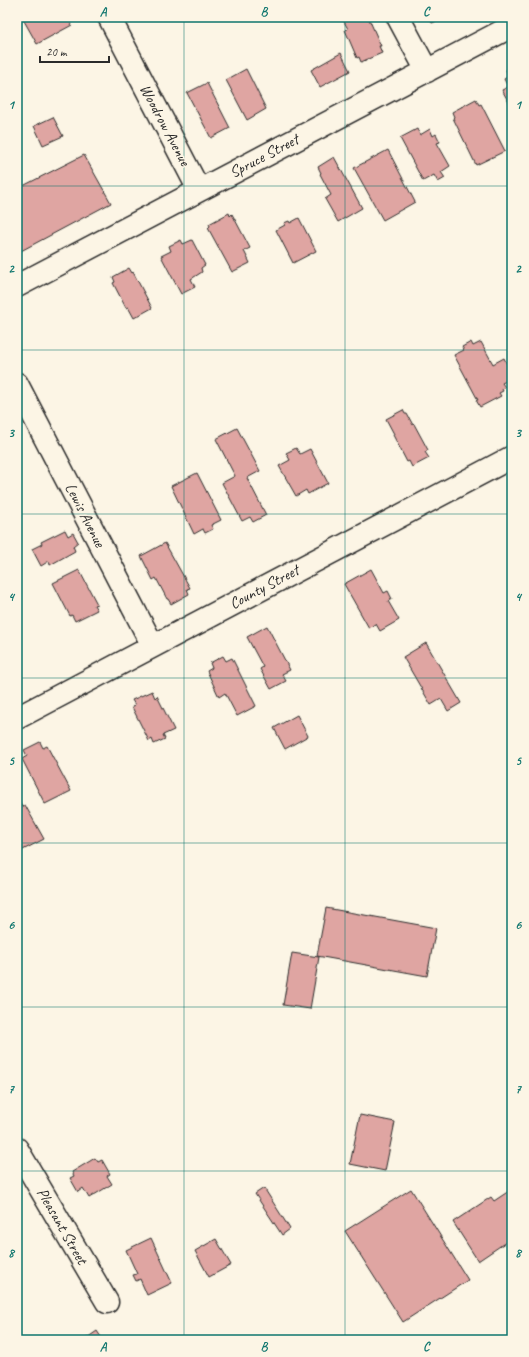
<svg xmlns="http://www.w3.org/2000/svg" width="529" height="1357" font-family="Caveat,sans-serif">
<rect width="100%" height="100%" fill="#fcf5e5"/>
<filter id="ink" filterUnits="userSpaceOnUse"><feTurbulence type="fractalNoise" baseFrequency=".025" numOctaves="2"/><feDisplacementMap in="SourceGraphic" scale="8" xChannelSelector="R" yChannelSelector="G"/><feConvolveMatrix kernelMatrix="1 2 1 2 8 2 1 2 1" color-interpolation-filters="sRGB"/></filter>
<g filter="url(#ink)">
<!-- building -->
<path fill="#dfa5a2" stroke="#2b2b2b" d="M27 17H73L69 19 72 25 37 44 23 19Z
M344 17H366L367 19H369L381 46H379L382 53 361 62 359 57 357 58 345 30 348 29 342 18Z
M428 17H446L432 23Z
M341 53 350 71 320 87 311 70Z
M512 66V108L502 90 508 87 504 79 509 76 506 70Z
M246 69 266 109 247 120 226 80Z
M207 83 230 128 211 138 187 93Z
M476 99 479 105 481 104 505 151 476 165 453 118 454 117 452 112Z
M53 117 63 136 43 145 34 126Z
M417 129 420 135 430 129 433 136 436 134 440 142 437 143 450 166 441 172 445 178 438 182 434 175 423 181 400 138Z
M388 150 415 202 383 220 354 168Z
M84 155 111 203 19 252V253L17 254V189Z
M334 157 362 208 338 222 325 199 331 195 320 174 321 173 318 167Z
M17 171 22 180 17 183Z
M229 213 230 216 232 214 250 248 244 251 250 263 232 272 208 228 210 226 209 224Z
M299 218 316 251 293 263 276 230 285 225 284 223 289 221 290 223Z
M181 240 183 244 192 240 205 265 201 268 202 272 191 279 195 287 181 294 161 256 171 251 169 246Z
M129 268 132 273 133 272 152 308 134 318 128 307 126 308 113 283 115 282 113 277Z
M471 342 473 346 481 342 493 364 504 358 512 374V378L502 383 505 387 502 389 503 391 499 393 501 396 480 407 476 400H478L454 355 464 350 462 347Z
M403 410 405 414H407L413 425 414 424 428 450 425 452 429 458 412 467 409 461 407 462 393 435 394 434 386 419Z
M237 428 260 471 247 478 266 515 253 522 250 517 242 521 222 483 235 476 216 439Z
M296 448 300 454 310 449 328 483 308 494 306 490 296 496 279 466 290 460 286 453Z
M197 473 221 520 211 525 213 529 205 533 203 529 194 534 171 486Z
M65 530 68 536 73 533 78 542 73 546 75 551 50 565 49 561 41 566 32 549 42 544 41 542Z
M165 543 190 588 187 589 189 594 171 604 168 599H167L156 578 153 580 141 556Z
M371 569 384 593 388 591 392 599 388 601 399 620 380 631 376 624 369 628 344 584Z
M79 570 97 604 94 605 97 610 75 621 72 615 70 616 53 583Z
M267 626 290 670 282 674 286 681 271 689 260 669 263 667 247 637Z
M426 643 461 703 448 711 441 699 431 705 403 657Z
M223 656 226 661 232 658 256 706 237 716 225 693 219 697 207 671 212 668 210 663Z
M152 691 155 698 157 696 174 730 163 735 165 739 154 744 152 739 149 741 132 707 135 705 132 700Z
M297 715 308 736 285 749 274 728Z
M40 742 43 748 47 746 71 791 45 804 22 759 27 756 24 750Z
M17 798 22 807 25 805 44 839 19 852 17 848Z
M326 908 436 928 427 976 317 956Z
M292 953 319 957 310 1009 283 1005Z
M360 1115 395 1122 385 1171 350 1164Z
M95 1158 98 1162 102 1160 110 1174 107 1176 112 1184 89 1198 83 1188 78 1192 70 1178 74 1176 72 1172Z
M264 1188 290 1229 282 1235 255 1194Z
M411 1189 468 1280 403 1322 345 1231Z
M512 1189V1238L478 1261 453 1222 491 1197 494 1201Z
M151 1238 172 1283 147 1295 140 1279 136 1281 133 1275 137 1274 126 1250Z
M216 1239 231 1265 209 1277 195 1251Z
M97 1331 103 1340H84Z"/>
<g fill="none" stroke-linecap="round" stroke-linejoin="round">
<defs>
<path id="minor" d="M109 17 199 190
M398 17 427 71
M17 286 512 26
M17 384 153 646
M17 718 512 457
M17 1149 107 1302"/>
</defs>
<!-- minor casing -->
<use href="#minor" stroke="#2b2b2b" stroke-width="25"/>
<!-- minor -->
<use href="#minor" stroke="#fcf5e5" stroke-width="22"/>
</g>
</g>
<!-- grid -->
<path fill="none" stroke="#0f766e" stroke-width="1" stroke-opacity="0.55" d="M184 17V1340M345 17V1340M17 186H512M17 350H512M17 514H512M17 678H512M17 843H512M17 1007H512M17 1171H512"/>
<g text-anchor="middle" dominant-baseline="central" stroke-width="3" stroke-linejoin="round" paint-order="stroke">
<!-- street labels -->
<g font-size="16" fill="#2b2b2b" stroke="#fcf5e5">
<text transform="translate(165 125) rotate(62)">Woodrow Avenue</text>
<text transform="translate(264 156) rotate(-28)">Spruce Street</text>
<text transform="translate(85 515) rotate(63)">Lewis Avenue</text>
<text transform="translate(264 587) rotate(-28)">County Street</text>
<text transform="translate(62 1226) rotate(60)">Pleasant Street</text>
</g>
</g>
<!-- margin -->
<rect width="529" height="1357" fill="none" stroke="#fcf5e5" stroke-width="44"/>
<!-- scale -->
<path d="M40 56v6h69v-6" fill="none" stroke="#2b2b2b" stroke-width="2"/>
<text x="46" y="56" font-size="12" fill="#2b2b2b" stroke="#fcf5e5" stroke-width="3" paint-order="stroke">20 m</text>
<rect x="22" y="22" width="485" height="1313" fill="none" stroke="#0f766e" stroke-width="1.5"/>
<g font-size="13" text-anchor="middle" font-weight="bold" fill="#0f766e">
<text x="103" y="16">A</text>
<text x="264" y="16">B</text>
<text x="426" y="16">C</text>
<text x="11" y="109">1</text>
<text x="518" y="109">1</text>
<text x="11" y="273">2</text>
<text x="518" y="273">2</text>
<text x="11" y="437">3</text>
<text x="518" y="437">3</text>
<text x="11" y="601">4</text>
<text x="518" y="601">4</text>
<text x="11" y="765">5</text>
<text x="518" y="765">5</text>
<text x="11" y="929">6</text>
<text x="518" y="929">6</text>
<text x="11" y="1093">7</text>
<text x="518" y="1093">7</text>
<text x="11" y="1257">8</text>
<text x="518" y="1257">8</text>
<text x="103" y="1351">A</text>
<text x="264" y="1351">B</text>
<text x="426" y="1351">C</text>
</g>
</svg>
